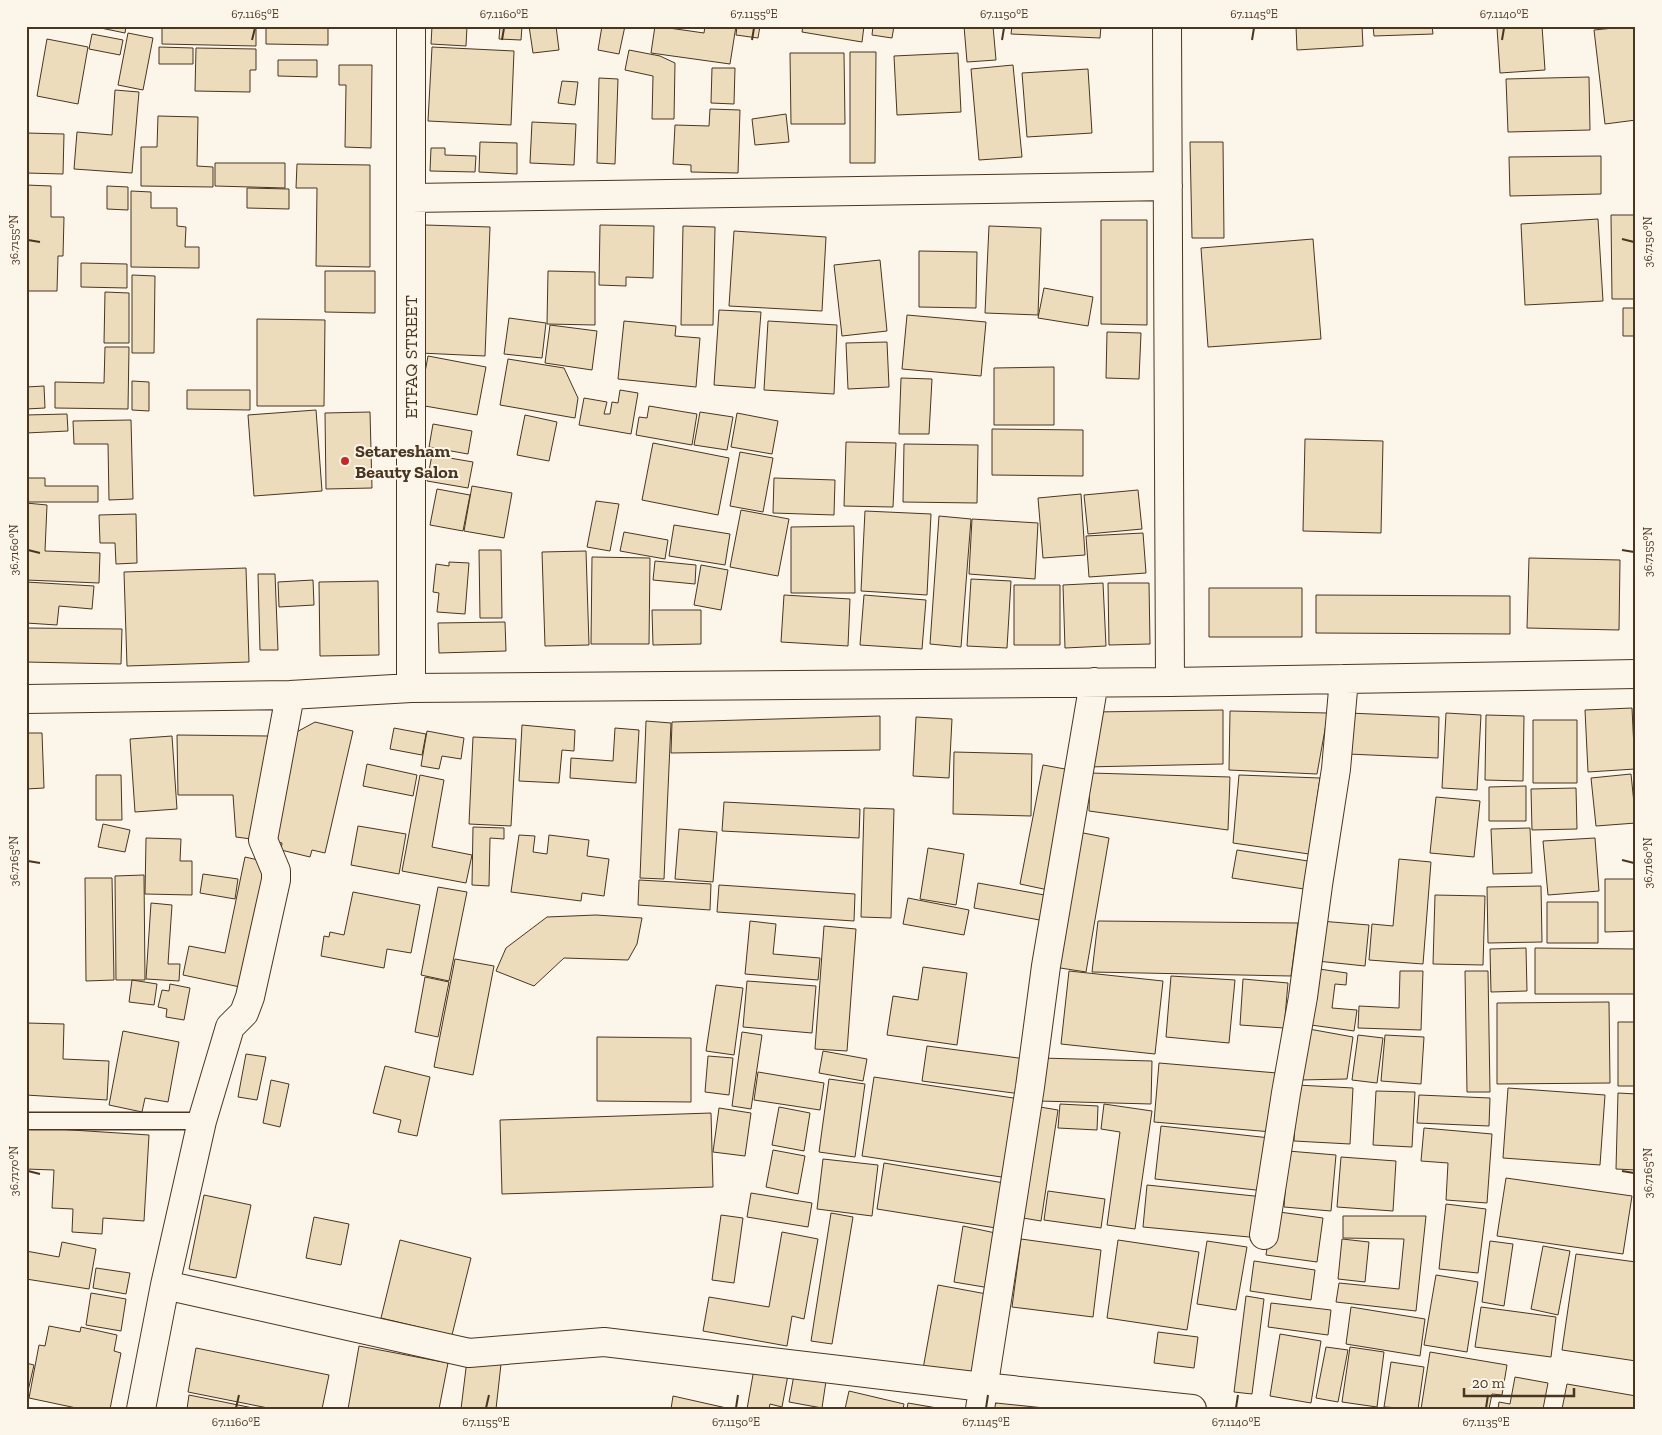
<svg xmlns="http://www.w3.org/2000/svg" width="1662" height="1435" font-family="'Zilla Slab',serif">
<rect width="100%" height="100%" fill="#fbf6e9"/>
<!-- building -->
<path fill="#ecdcbc" stroke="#4a3520" d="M91 26H126L125 33Z
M162 26H256V46L162 44Z
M266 26H328V45L266 44Z
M432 26H467L466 46 431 44Z
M500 26H522L521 40 499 39Z
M529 26H556L559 50 533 53Z
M602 26H625L619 54 598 50Z
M655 26 704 33 705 26H736L730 64 651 53Z
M737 26H760L758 38 736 35Z
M803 26H864L862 42 802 32Z
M873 26H894L892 38 872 35Z
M964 26H993L996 60 967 62Z
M1012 26H1101L1100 38 1011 34Z
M1296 26H1362L1363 46 1297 50Z
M1373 26H1432L1433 34 1374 36Z
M1517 26H1542L1545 70 1500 73 1497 28Z
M1634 26 1636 46V120L1605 124 1594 30Z
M128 33 153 38 143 90 118 85Z
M92 34 123 40 120 55 89 49Z
M47 39 88 47 78 104 37 96Z
M159 47 193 48V64H159Z
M432 47 514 51 511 125 428 121Z
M196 48 256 49V70H250V92L195 91Z
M629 50 660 56 675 63 674 119H652L653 76 625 70Z
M850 52H876L875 163H850Z
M790 53H844L845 124H791Z
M958 53 961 112 897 115 894 56Z
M278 60H317V77L278 76Z
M339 65H372L371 148 345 147 346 85H339Z
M1013 65 1022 157 979 160 971 69Z
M712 68H735L734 104 711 103Z
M1088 69 1092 133 1027 137 1022 73Z
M1589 77 1590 130 1508 132 1506 79Z
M599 78 618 79 615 164 597 163Z
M562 81 578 82 575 105 558 103Z
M115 90 139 92 132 173 74 169 77 132 112 135Z
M710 109 740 110 738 173 691 172V165L673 164 675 125 709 126Z
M786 114 789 142 755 145 752 119Z
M158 116 198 117 197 166 213 167V187L141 186V147H157Z
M532 122 576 124 574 165 530 163Z
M26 133 64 134 63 174 26 173Z
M480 142 517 143V174L479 172Z
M1190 142H1223L1224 238H1192Z
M431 148H445V155L476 156 475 172 430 171Z
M1601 156V194L1510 196 1509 157Z
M215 163H285V188L215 186Z
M297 164 370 165V267L316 266 317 188H296Z
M26 185 51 186V217H64L63 256H58L57 291H26Z
M107 186 128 187V210L107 209Z
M247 188 289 189V209L247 208Z
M131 191 151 192V208H177V226L186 227 185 247H199V268L131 267Z
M1611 215H1636V299H1612Z
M1598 219 1603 301 1525 305 1521 224Z
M1101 220H1147V325L1101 324Z
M425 225 490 227 485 356 420 353Z
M600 225 654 226 653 278 626 277V286L599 285Z
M683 226 715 227 713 325H681Z
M989 226 1041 228 1038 315 985 313Z
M734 231 826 237 822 311 729 306Z
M1313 239 1321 339 1208 347 1201 248Z
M919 251 977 252 976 308 919 307Z
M880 260 887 331 842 336 834 265Z
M81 263 127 264V288L81 287Z
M325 271H375V313L325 312Z
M548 271 595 272V325L547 324Z
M132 275 155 276 154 353H132Z
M1044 288 1093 297 1088 326 1038 318Z
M105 292 129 293V343H104Z
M1623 308H1636V336H1623Z
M719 310 761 312 755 388 714 385Z
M907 315 986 322 981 376 902 369Z
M509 318 546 323 542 358 504 354Z
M257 319 325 320 324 406H257Z
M624 321 676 326 675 336 700 338 696 387 618 379Z
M768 321 837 325 834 394 764 390Z
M550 325 597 331 592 370 545 363Z
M1107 332 1141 333 1139 379 1106 378Z
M887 342 889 387 848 389 846 343Z
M105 347H129L128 409 55 408V382L104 383Z
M428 356 486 367 477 415 419 405Z
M508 359 564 368 578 398 575 418 500 405Z
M1054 367V425H994V368Z
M901 378 932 379 929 434H899Z
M132 381 149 382V411L132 410Z
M44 386 45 408 26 409V387Z
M187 390H250V410L187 409Z
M620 390 638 393 631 434 579 425 584 398 607 402 604 414H610L612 402 618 403Z
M649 406 697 414 692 445 636 435 639 417 647 418Z
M316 410 322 491 254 496 248 415Z
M370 412 372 488 326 489 325 413Z
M700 412 733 417 727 450 694 445Z
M737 413 778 421 772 454 731 447Z
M67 414 68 431 26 433V415Z
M525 415 557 422 549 461 517 455Z
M131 420 133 499 109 500 108 444H74L73 421Z
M433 424 472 431 468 454 429 447Z
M992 429 1083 430V476L992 475Z
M1305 439 1383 441 1381 533 1303 531Z
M846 442 896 443 893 507 844 506Z
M653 443 729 458 718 515 642 500Z
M904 444 978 445 977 503 903 502Z
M740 452 773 458 763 512 730 506Z
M432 455 473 462 468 488 427 481Z
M26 478H45V486H98V502H26Z
M774 478 835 480 834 515 773 513Z
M472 486 512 493 504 538 464 531Z
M437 489 470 495 463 531 430 525Z
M1138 490 1142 529 1088 534 1084 495Z
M1081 494 1085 555 1043 558 1038 498Z
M596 501 619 504 610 551 587 547Z
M26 503 47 505 45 551 100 553 99 583 26 580Z
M741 510 789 519 778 576 730 567Z
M865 511 931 514 927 595 861 591Z
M136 514 137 563 116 564 115 543H100L99 515Z
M939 516 971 519 961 647 930 644Z
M972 519 1038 523 1035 579 969 574Z
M674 525 730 534 725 565 669 556Z
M854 526 855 593H791V527Z
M624 532 668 540 665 559 620 551Z
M1143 533 1146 573 1089 577 1086 536Z
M479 550H501L502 618H480Z
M586 551 589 645 545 646 542 552Z
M592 557 650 558 649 644H591Z
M1529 558 1620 560 1619 630 1527 628Z
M655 561 696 565 695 584 653 580Z
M449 562 469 563 465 614 437 612 439 593 433 592 436 564 449 566Z
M701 565 728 570 721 610 694 605Z
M246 568 249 662 127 666 124 572Z
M258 574H275L278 650H260Z
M971 579 1011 581 1007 648 967 646Z
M313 580 314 605 279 607 278 582Z
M378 581 379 655 320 656 319 582Z
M26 582 94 586 92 609 59 606 57 625 26 623Z
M1103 583 1106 646 1065 648 1063 585Z
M1108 583H1149L1150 644 1109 645Z
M1014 585H1060V645H1014Z
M1209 588H1302V637H1209Z
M784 595 850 599 848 646 781 642Z
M864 595 926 600 922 649 860 645Z
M1316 595 1510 596V634L1316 633Z
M652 610H701V644L653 645Z
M505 622 506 651 439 653 438 623Z
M26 628 122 629 121 664 26 662Z
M1632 708 1635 769 1588 772 1585 710Z
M1223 710V764L1085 767 1094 712Z
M1230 711 1328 713 1317 774 1229 770Z
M1349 713 1439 717 1438 758 1348 754Z
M1446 713 1481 715 1477 790 1442 788Z
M1486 715 1524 716 1523 781 1485 780Z
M880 716V750L671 753 672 722Z
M916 717 952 719 949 778 913 776Z
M1533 720H1577V783H1533Z
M646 721 671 723 664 879 640 878Z
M315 722 353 731 325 853 312 850 310 857 281 850 282 843 269 840 293 734Z
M522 725 575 730 574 751 562 750 559 783 519 781Z
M394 728 426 734 422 755 390 749Z
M615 728 639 730 636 783 570 778 571 758 613 761Z
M427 731 464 738 461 759 442 756 439 769 421 766Z
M26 733H42L44 788 26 789Z
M177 735 268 736 259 840 236 837 233 795H178Z
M172 736 177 809 135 812 130 739Z
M473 737 516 739 511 826 469 824Z
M954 752 1032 754 1031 816 953 814Z
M367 764 417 775 413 796 363 786Z
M1043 765 1076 771 1053 891 1020 884Z
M1090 773 1230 777 1228 830 1089 811Z
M1631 774 1636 823 1596 826 1591 778Z
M96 775H121L122 820H96Z
M420 775 444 780 432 847 472 855 466 883 402 871Z
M1239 775 1320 778 1309 854 1233 843Z
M1526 786V821H1489V787Z
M1576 788 1577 829 1532 830 1531 789Z
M1436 797 1480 801 1474 857 1430 853Z
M724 802 860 809 859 838 722 831Z
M864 808 894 809 891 918 861 917Z
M103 824 130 830 125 852 98 847Z
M358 826 406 834 399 874 351 865Z
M473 827 504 828V839L490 838 489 886 472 885Z
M1530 828 1532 873 1493 874 1491 829Z
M679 829 717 832 713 882 675 879Z
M1078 832 1109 838 1086 972 1054 967Z
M519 835 535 836 533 852 547 854 549 835 589 840 587 856 609 859 604 896 582 893 581 901 511 892Z
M146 838 181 839 180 861H192V895L145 894Z
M1595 838 1599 891 1548 895 1543 841Z
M928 848 964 854 956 905 920 899Z
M1237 850 1308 861 1304 889 1232 878Z
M245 857 267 862 240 987 183 975 189 946 225 953Z
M1399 859 1431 862 1423 964 1369 960 1372 924 1393 926Z
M203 874 238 879 235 899 200 893Z
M144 875 145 980H116L115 876Z
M85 878H112L114 980 86 981Z
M1605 879H1636V931L1605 932Z
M639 880 711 884 710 910 638 905Z
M978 883 1050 896 1045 921 974 908Z
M719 885 855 894 854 921 717 912Z
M1541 886 1542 942 1488 943 1487 887Z
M438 887 467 892 449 981 421 975Z
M353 892 420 905 411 953 387 949 384 968 321 956 324 936 329 937 330 932 344 935Z
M1435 895 1485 896 1483 965 1433 964Z
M908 898 969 910 964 935 903 924Z
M1547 902H1598V943H1547Z
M151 903 172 905 168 964H180L179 981 146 979Z
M596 915 642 918 637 944 628 960 564 958 534 986 496 971 506 948 547 917Z
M750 921 776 924 773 954 820 958 818 980 745 974Z
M1098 921 1298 923 1291 976 1092 972Z
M1320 921 1369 925 1365 966 1317 961Z
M824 926 856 929 847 1051 815 1049Z
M1526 948 1527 991 1491 992 1490 949Z
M1535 948 1636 949V994H1535Z
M455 959 494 966 473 1075 434 1067Z
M923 967 967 973 957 1045 887 1035 893 996 918 1000Z
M1319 969 1347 973 1346 985 1335 984 1332 1008 1357 1010 1354 1031 1311 1025Z
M1069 971 1163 981 1155 1054 1061 1044Z
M1400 971H1423L1421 1030 1358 1028 1359 1006 1399 1008Z
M1465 971H1488L1490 1092H1467Z
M1171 976 1235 980 1229 1043 1166 1037Z
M425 977 449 982 438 1037 415 1032Z
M1243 979 1288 983 1284 1028 1240 1025Z
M132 980 157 984 154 1005 129 1002Z
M747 981 816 986 812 1033 743 1027Z
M170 984 190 988 184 1020 166 1017 167 1009 158 1007 162 990 169 991Z
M716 985 743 988 734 1055 706 1051Z
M1609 1002 1610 1083 1497 1084V1003Z
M1618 1022H1636V1086H1618Z
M27 1023 64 1024 63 1059 109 1061 107 1100 26 1095Z
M1309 1029 1353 1037 1347 1079 1300 1080Z
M123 1031 179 1042 168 1102 145 1098 142 1112 109 1105Z
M742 1032 762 1035 751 1109 732 1106Z
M1358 1035 1383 1038 1377 1083 1352 1080Z
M1385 1035 1424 1037 1421 1084 1381 1081Z
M597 1037 691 1038V1102L597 1101Z
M927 1046 1026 1059 1021 1094 922 1081Z
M823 1051 867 1059 863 1081 819 1073Z
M246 1054 266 1057 257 1100 238 1097Z
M708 1056 733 1058 729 1095 705 1092Z
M1040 1058 1152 1061 1151 1104 1039 1101Z
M1159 1063 1277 1073 1272 1132 1154 1122Z
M385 1066 430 1077 417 1136 398 1132 401 1120 373 1113Z
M758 1072 824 1083 820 1110 754 1100Z
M874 1077 1020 1099 1008 1178 862 1156Z
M829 1079 865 1084 855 1157 819 1152Z
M271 1080 289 1084 280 1127 263 1123Z
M1297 1085 1353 1088 1350 1144 1294 1141Z
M1508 1088 1605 1095 1600 1165 1503 1158Z
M1376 1091 1415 1092 1412 1147 1373 1145Z
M1618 1093 1636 1094V1170L1616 1169Z
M1419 1095 1490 1098 1489 1126 1417 1123Z
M1060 1104 1098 1106 1097 1130 1058 1128Z
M1104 1104 1152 1111 1135 1229 1107 1225 1120 1132 1101 1129Z
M1034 1106 1058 1110 1041 1221 1017 1217Z
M779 1107 810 1113 804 1151 772 1145Z
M719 1108 751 1113 745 1156 713 1152Z
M711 1113 713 1187 502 1194 500 1120Z
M1161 1126 1270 1138 1265 1191 1155 1179Z
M26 1127 149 1135 144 1221 103 1218 102 1234 72 1232 73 1209 52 1208 54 1170 26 1169Z
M1424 1128 1492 1134 1487 1203 1446 1200 1448 1163 1421 1161Z
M773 1150 805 1156 798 1194 766 1187Z
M1288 1151 1336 1155 1331 1211 1284 1207Z
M1341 1157 1396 1161 1393 1211 1337 1207Z
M823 1159 878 1165 872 1216 817 1209Z
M884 1163 1004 1183 996 1228 877 1209Z
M1506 1178 1632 1196 1623 1254 1497 1236Z
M1147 1185 1264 1197 1260 1238 1143 1227Z
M1048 1191 1105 1199 1101 1228 1044 1220Z
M751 1193 812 1203 808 1227 747 1217Z
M204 1195 251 1205 236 1278 189 1269Z
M1446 1204 1486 1209 1478 1273 1439 1269Z
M1272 1211 1323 1218 1317 1262 1266 1255Z
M831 1213 853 1217 832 1344 811 1341Z
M721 1215 743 1218 734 1283 712 1280Z
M1343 1216H1426L1416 1311 1336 1302 1339 1283 1399 1289 1404 1239 1343 1238Z
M314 1217 349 1224 341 1265 306 1258Z
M963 1226 1000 1234 990 1288 954 1282Z
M782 1232 818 1239 804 1319 792 1316 787 1346 703 1331 709 1297 769 1307Z
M1021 1239 1101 1250 1093 1317 1012 1307Z
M1342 1239 1369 1242 1365 1282 1338 1279Z
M400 1240 471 1258 452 1335 381 1318Z
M1118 1240 1199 1252 1187 1330 1107 1318Z
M1207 1241 1247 1247 1236 1310 1197 1304Z
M1490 1241 1513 1244 1504 1306 1482 1302Z
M62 1242 96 1249 89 1289 26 1279V1251L59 1257Z
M1543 1246 1570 1251 1558 1315 1531 1309Z
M1576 1254 1636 1262V1361L1562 1350Z
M1254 1261 1315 1270 1311 1300 1250 1291Z
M96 1268 130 1273 126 1294 93 1288Z
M1436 1275 1478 1282 1467 1352 1424 1345Z
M938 1285 992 1295 978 1378 923 1369Z
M91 1293 126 1299 121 1331 86 1325Z
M1246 1296 1264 1299 1252 1394 1234 1392Z
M1271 1303 1331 1310 1328 1335 1268 1327Z
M1351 1307 1425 1319 1420 1356 1346 1344Z
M1481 1307 1556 1317 1551 1357 1475 1347Z
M49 1326 80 1332 81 1327 117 1335 114 1351 121 1353 110 1409H81L29 1398 39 1345 45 1346Z
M1158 1332 1198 1337 1194 1368 1154 1363Z
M1280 1334 1321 1341 1311 1403 1270 1396Z
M359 1346 448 1363 439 1409H348Z
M1326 1347 1348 1350 1338 1402 1316 1398Z
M1350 1347 1384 1352 1377 1407 1342 1402Z
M196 1348 329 1375 322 1409H273L188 1392Z
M1430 1352 1507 1365 1502 1395 1492 1394 1489 1409H1421Z
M467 1360 501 1364 496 1409H461Z
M1391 1362 1424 1367 1418 1409 1384 1407Z
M26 1363 34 1365 28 1391H26Z
M754 1369 788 1375 782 1407 770 1404 769 1409H747Z
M794 1375 826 1381 822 1408 789 1402Z
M1515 1377 1548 1383 1543 1409H1498L1499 1402 1510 1404Z
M1567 1384 1636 1396V1409H1562Z
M849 1391 904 1404 903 1409H845Z
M189 1395 258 1409H187Z
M673 1396 731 1409H671Z
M986 1396 1054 1406 1053 1409H984Z
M908 1403 943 1409H907Z"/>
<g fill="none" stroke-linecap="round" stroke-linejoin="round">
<defs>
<path id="service" d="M26 1121H202"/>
<path id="minor" d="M1167 26 1170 682
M411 198 1168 186
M411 688V26
M26 699 290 695 411 688 1170 682 1636 674
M1264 1235 1286 1093 1303 997 1318 885 1336 769 1344 679
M165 1285 469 1353 604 1342 983 1387 1192 1409
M141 1409 165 1285 202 1121 230 1027 244 1013 250 997 276 880V871L263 840 290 695
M980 1409 1030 1087 1046 966 1094 682"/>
</defs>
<!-- service casing -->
<use href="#service" stroke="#4a3520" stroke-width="19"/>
<!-- minor casing -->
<use href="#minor" stroke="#4a3520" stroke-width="30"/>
<!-- service -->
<use href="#service" stroke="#fbf6e9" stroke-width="16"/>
<!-- minor -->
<use href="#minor" stroke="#fbf6e9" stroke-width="28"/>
</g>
<!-- ticks -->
<path fill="none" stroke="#4a3520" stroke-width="2" d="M252 40 255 28M502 40 504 28M752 40 754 28M1002 40 1004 28M1252 40 1254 28M1502 40 1504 28M1622 239 1634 242M28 240 40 242M28 550 40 553M1622 550 1634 552M1622 860 1634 863M28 861 40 863M28 1171 40 1174M1622 1171 1634 1173M236 1408 239 1395M486 1408 489 1395M736 1408 738 1395M986 1408 988 1395M1236 1408 1238 1395M1486 1408 1488 1395"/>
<!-- markers -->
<circle fill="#c62828" stroke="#fbf6e9" stroke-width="2" cx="345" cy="461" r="5"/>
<g text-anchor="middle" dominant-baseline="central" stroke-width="4" stroke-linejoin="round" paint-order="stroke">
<!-- street labels -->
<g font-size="18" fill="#4a3520" stroke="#fbf6e9">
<text transform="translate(411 357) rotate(-90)">ETFAQ STREET</text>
</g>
<!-- poi labels -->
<g font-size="18" font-weight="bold" fill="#4a3520" stroke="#fbf6e9" text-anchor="start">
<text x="355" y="451">Setaresham<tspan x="355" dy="21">Beauty Salon</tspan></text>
</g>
</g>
<!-- border -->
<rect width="1662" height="1435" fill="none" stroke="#fbf6e9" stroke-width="55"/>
<!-- scale -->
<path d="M1464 1388v8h110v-8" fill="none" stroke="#4a3520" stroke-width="2.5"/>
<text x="1472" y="1388" font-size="15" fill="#4a3520" stroke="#fbf6e9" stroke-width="4" paint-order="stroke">20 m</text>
<rect x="28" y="28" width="1606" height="1380" fill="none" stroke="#4a3520" stroke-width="2"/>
<g font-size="12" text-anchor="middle" fill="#4a3520">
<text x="255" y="18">67.1165°E</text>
<text x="504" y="18">67.1160°E</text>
<text x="754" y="18">67.1155°E</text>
<text x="1004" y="18">67.1150°E</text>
<text x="1254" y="18">67.1145°E</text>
<text x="1504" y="18">67.1140°E</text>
<text transform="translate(14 240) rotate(-90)" y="4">36.7155°N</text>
<text transform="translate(1648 242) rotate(-90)" y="4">36.7150°N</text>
<text transform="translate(14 550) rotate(-90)" y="4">36.7160°N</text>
<text transform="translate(1648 552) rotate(-90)" y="4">36.7155°N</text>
<text transform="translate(14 861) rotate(-90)" y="4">36.7165°N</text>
<text transform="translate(1648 863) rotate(-90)" y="4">36.7160°N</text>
<text transform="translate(14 1171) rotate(-90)" y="4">36.7170°N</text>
<text transform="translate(1648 1173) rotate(-90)" y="4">36.7165°N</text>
<text x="236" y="1426">67.1160°E</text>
<text x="486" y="1426">67.1155°E</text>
<text x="736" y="1426">67.1150°E</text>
<text x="986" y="1426">67.1145°E</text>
<text x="1236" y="1426">67.1140°E</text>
<text x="1486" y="1426">67.1135°E</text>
</g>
</svg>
